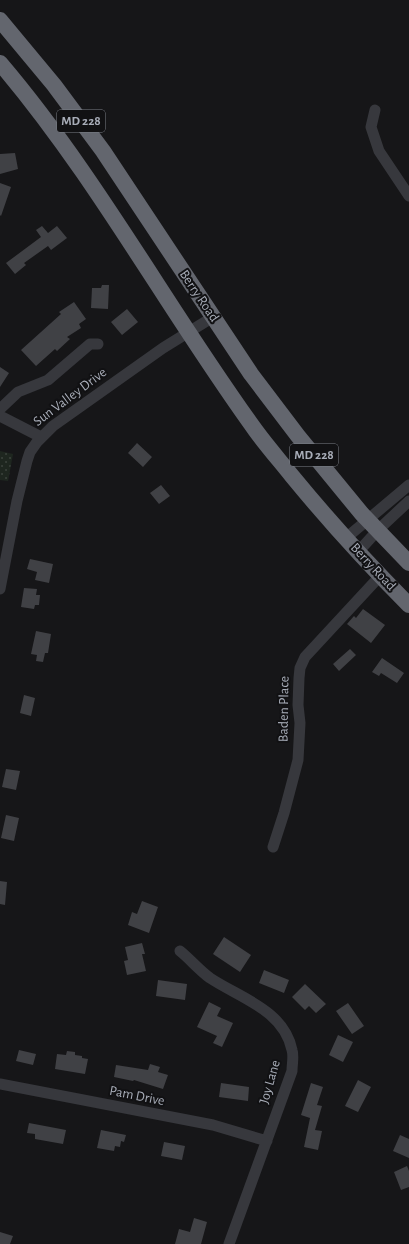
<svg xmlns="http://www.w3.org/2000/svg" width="409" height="1244" font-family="'Alegreya Sans',sans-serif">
<defs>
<pattern id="park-dots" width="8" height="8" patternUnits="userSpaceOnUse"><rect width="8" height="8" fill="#1e261f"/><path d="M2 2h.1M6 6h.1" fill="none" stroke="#3c433d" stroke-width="1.8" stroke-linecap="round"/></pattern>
</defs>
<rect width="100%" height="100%" fill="#161618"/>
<!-- park -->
<path fill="url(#park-dots)" d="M0 451 13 454 8 481 0 480Z"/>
<!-- building -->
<path fill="#404145" d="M15 153 18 169 0 174V154Z
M0 183 11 187 1 216 0 215Z
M42 226 48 233 57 226 67 238 51 250 48 246 24 263 26 265 15 274 6 263 41 237 36 230Z
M102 285H109L108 309 91 308 92 288H101Z
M74 302 86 319 79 324 81 328 67 337 70 339 57 351 55 349 36 366 21 350 61 314 59 312Z
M127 309 138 322 122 335 111 322Z
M0 367 9 373 0 387Z
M137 443 152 457 143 467 128 453Z
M161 485 170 496 159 504 150 493Z
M30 559 53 564 49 583 35 580 37 572 27 569Z
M24 588 37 589 36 595H40L39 605H35L34 609 21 607Z
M363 609 385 625 371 643 347 624 354 616 356 618Z
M36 631 51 634 48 653H45L43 662 36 661 37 655 31 654Z
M350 649 356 655 339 671 333 664Z
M382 658 404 673 397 683 381 673 379 676 372 672Z
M24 695 35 698 31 716 20 713Z
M6 769 20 771 16 790 2 787Z
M6 815 19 818 14 841 1 838Z
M0 881 7 882 5 905 0 904Z
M142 901 158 907 149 933 128 925 132 912 137 914Z
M224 937 251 955 240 972 213 954Z
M142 943 145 954H142L146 971 127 975 124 961 128 960 125 947Z
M264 970 289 980 284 993 259 983Z
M158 980 187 984 185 1000 156 996Z
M305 984 326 1004 316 1013 309 1006 305 1010 292 997Z
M209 1002 221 1008 217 1016 233 1023 222 1047 213 1043 217 1036 197 1027Z
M348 1003 364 1026 352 1034 336 1011Z
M338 1035 353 1042 343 1062 329 1055Z
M19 1050 36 1054 33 1065 16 1061Z
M67 1051 75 1052V1055L82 1056V1058L88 1059 85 1074 55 1069 57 1054 66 1055Z
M150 1064 160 1067 158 1072 168 1075 163 1089 134 1080 133 1081 114 1077 116 1065 148 1070Z
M358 1080 371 1087 358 1112 345 1106Z
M221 1083 249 1087 248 1101 219 1097Z
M311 1083 323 1087 317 1105 322 1106 315 1130 322 1131 318 1150 304 1147 310 1118 301 1115Z
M29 1123 66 1130 63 1144 35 1139V1134L27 1133Z
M101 1130 126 1135 124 1142 121 1141 120 1147 115 1146 114 1151 97 1148Z
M400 1135 409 1139V1158L393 1151Z
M164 1142 185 1146 182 1160 161 1156Z
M407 1166 409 1171V1187L401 1190 394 1172Z
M194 1218 207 1222 201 1244H175L179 1229 190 1232Z
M0 1232 13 1236 10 1244H0Z"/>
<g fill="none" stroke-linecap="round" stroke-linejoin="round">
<!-- minor -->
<path stroke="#37383d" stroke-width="11" d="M375 110 371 127 379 151 409 196
M0 409 18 392 48 380 90 344H98
M0 416 41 437
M346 538 409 485
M358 552 378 530 409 501
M0 589 17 501 27 461 30 452 37 442 53 426 163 348 213 317
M273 847 284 813 298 760 300 723 298 705 299 678 300 668 305 657 380 576
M180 951C190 959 199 970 210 978 240 998 284 1010 292 1050 294 1056 292 1064 292 1071L229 1244
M0 1084 213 1125 267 1141"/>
<!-- highway -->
<path stroke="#63666e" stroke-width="16" d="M0 20 54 85 103 151 251 374 298 436 362 514 409 563
M0 63C97 177 168 310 256 431 267 446 280 461 292 476 329 521 368 564 409 605"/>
</g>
<g text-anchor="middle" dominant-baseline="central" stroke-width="4" stroke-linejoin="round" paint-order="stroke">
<!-- shield labels -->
<g fill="#111113" stroke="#7b7e86" stroke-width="1">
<rect x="57" y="110" width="48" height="22" rx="3"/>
<rect x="290" y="444" width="48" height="22" rx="3"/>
</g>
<g font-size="13" font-weight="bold" fill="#a8adb8">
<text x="81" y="121">MD 228</text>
<text x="314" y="455">MD 228</text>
</g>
<!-- street labels -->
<g font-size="14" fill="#a8adb8" stroke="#111113">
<text transform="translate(199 296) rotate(56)">Berry Road</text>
<text transform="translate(70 397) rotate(-37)">Sun Valley Drive</text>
<text transform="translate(373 567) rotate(47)">Berry Road</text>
<text transform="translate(284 709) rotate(-89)">Baden Place</text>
<text transform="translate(270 1082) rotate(-74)">Joy Lane</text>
<text transform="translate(137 1096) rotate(11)">Pam Drive</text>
</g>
</g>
</svg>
